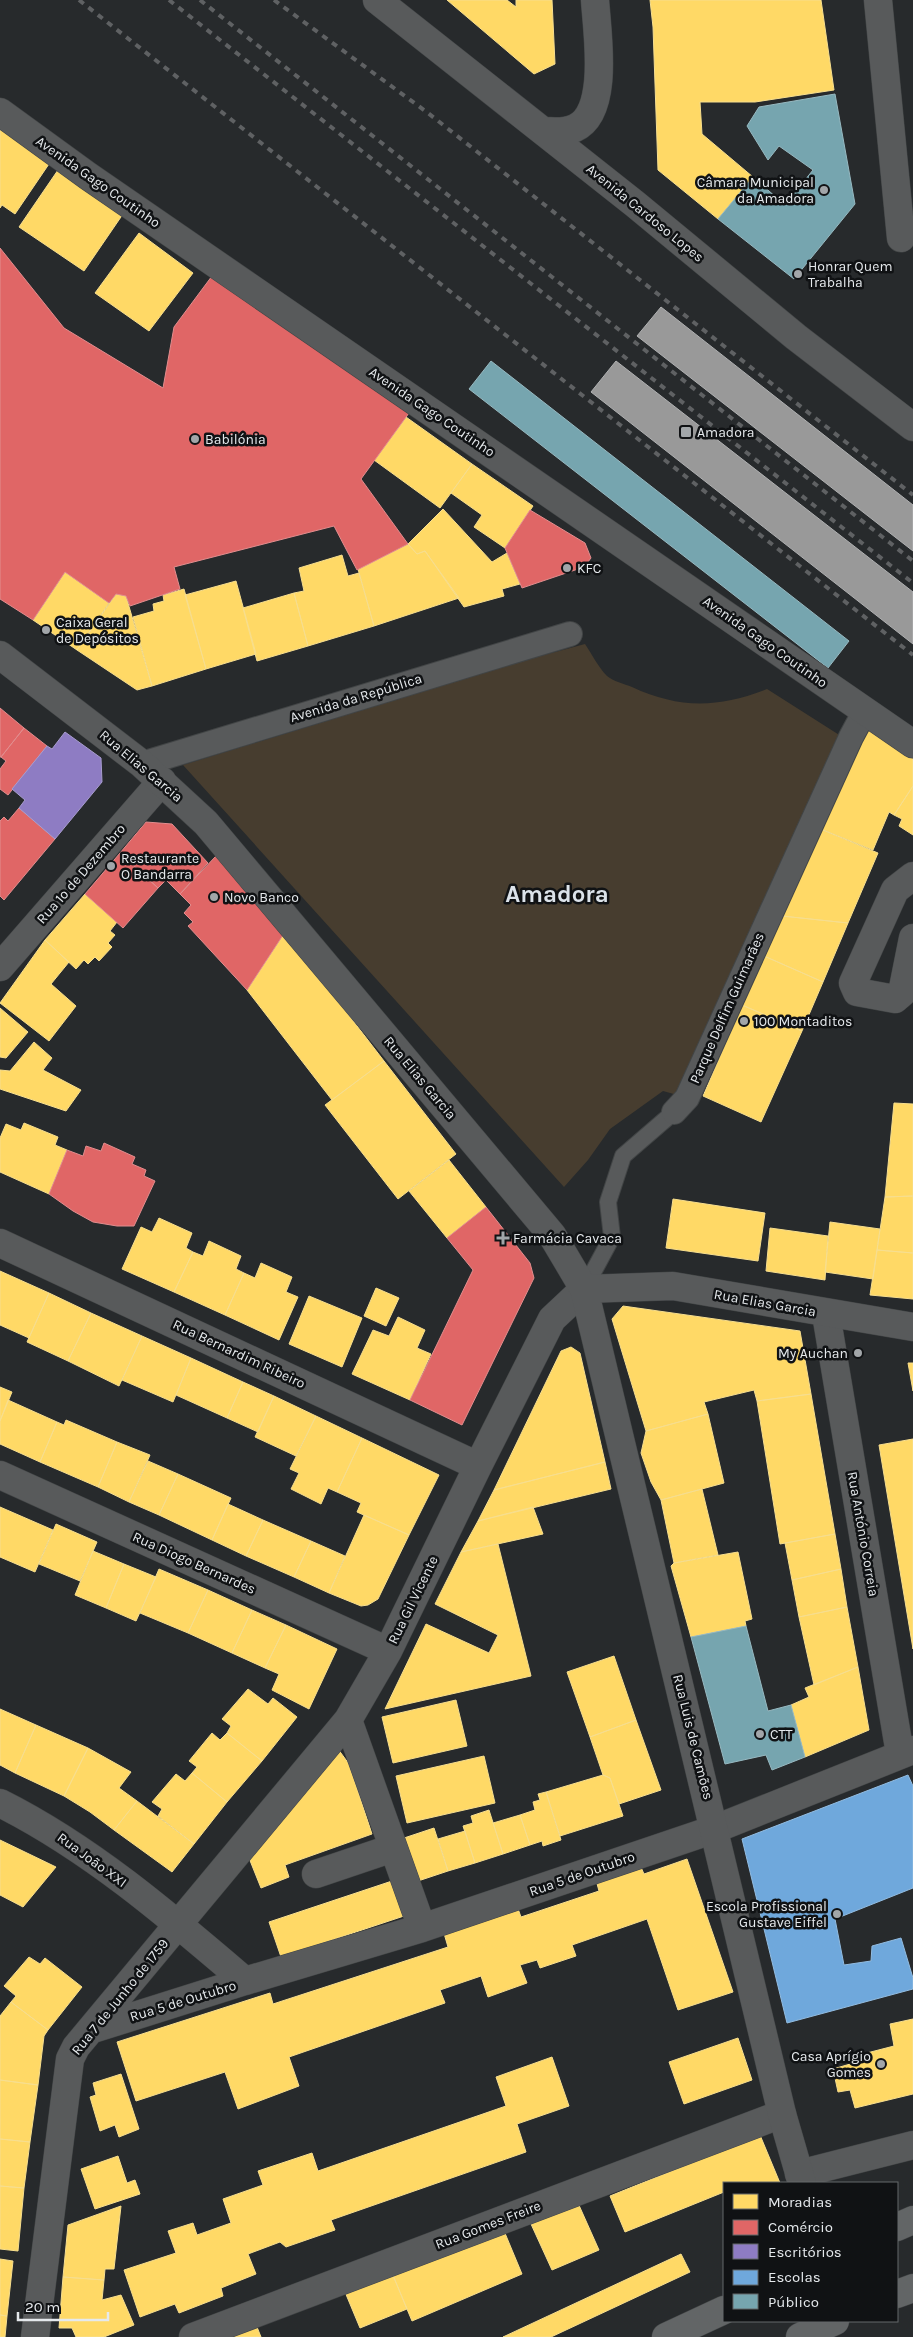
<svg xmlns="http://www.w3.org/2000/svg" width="913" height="2337" font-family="Karla,sans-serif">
<rect width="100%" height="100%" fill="#272a2c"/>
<!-- green -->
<path fill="#473d2f" d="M585 644C592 654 598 667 607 676 613 681 624 684 632 687 679 709 719 708 767 689L844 738 681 1096 663 1091 610 1129 588 1160 564 1187 183 765 518 662Z"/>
<!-- homes -->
<path fill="#ffd966" stroke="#f7de8e" d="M447 0H507L516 7V0H552L555 64 534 74Z
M650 0H821L834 90 755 102H700L702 134 753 177 718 219 658 170 653 27Z
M0 126 51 161 15 214 2 205 0 208Z
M58 170 123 214 84 271 19 227Z
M139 233 193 273 149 331 95 293Z
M406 417 472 464 440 508 374 460Z
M472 464 533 506 505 548 474 527 482 515 451 493Z
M443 509 492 562 507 553 520 584 502 589 504 596 464 607 425 551 417 554 408 544Z
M408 544 417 554 425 551 459 598 374 626 358 569Z
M342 555 348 576 359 573 374 626 308 646 294 593 304 591 299 568Z
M65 572 109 603 77 650 33 620Z
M236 581 256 654 206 669 185 595Z
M184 589 206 669 152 686 133 617 154 611 153 604 164 601 163 595Z
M294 593 308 646 257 661 243 608Z
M116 594 126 596 152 686 137 690 77 650Z
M863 729 873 730 913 759V786L894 815 889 812 873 850 818 828Z
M913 786V835L899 826 902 819 894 815Z
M818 828 878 853 848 923 782 916Z
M85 894 117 922 110 931 115 935 108 943 112 947 99 961 95 957 88 964 84 960 76 969 45 940Z
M782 916 848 923 823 982 764 956Z
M285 932 384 1061 332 1100 247 990Z
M45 940 69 962 51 984 76 1006 49 1041 0 1003Z
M764 956 823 982 802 1031 742 1005Z
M742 1005 802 1031 761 1122 703 1096Z
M0 1008 28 1032 6 1058 0 1057Z
M34 1042 52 1058 43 1070 81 1090 66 1111 0 1089V1070L10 1071Z
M384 1061 456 1154 398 1199 325 1105Z
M894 1103 913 1104V1196L885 1197Z
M24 1123 58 1137 55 1145 67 1150 49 1194 0 1172V1138L6 1124 21 1130Z
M449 1160 486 1207 447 1238 409 1191Z
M913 1196V1253L877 1250 885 1197Z
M673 1199 765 1213 758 1261 666 1248Z
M159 1218 192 1233 186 1248 193 1252 174 1292 122 1269 141 1227 152 1232Z
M830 1222 880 1229 873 1279 825 1272Z
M770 1228 828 1236 825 1280 766 1271Z
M209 1241 241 1256 236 1269 244 1273 225 1315 174 1292 193 1252 203 1256Z
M877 1250 913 1253V1299L870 1295Z
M261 1263 292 1277 286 1292 298 1297 279 1340 225 1315 244 1273 255 1278Z
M0 1271 49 1293 29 1338 0 1325Z
M376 1288 399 1298 386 1326 364 1316Z
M49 1293 91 1313 68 1361 27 1342Z
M309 1296 362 1318 342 1367 289 1344Z
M623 1306 800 1331 811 1394 757 1401 754 1390 704 1402 708 1414 646 1431 612 1319Z
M91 1313 142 1336 119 1386 68 1361Z
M398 1317 425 1330 417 1348 431 1354 410 1400 352 1374 373 1330 389 1336Z
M142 1336 191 1358 173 1402 122 1380Z
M571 1347 580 1353 605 1462 494 1490 561 1351Z
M191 1358 243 1382 227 1418 176 1395Z
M908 1363H913V1391Z
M243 1382 274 1396 258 1432 227 1418Z
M0 1387 12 1392 0 1421Z
M811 1394 835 1534 780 1544 757 1401Z
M274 1396 316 1416 296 1456 255 1437Z
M8 1400 57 1422 40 1462 0 1444V1421Z
M708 1414 724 1483 661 1500 651 1482 641 1453 646 1431Z
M316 1416 362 1438 337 1492 328 1488 321 1504 291 1489 299 1473 290 1469Z
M66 1420 117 1442 98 1487 40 1462 57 1422 64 1425Z
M362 1438 439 1475 409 1535 357 1512 361 1503 337 1492Z
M913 1439V1649L879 1445Z
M117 1442 150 1455 129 1502 98 1487Z
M148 1461 178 1474 159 1515 129 1502Z
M605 1462 611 1489 478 1521 494 1490Z
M178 1474 231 1498 212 1540 159 1515Z
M702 1489 718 1555 674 1563 661 1500Z
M228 1504 263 1520 246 1556 212 1540Z
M0 1507 53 1530 35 1572 0 1557Z
M533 1507 543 1534 461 1552 478 1521Z
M364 1515 409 1535 378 1599 368 1605 361 1606 329 1593Z
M263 1520 311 1541 294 1577 246 1556Z
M56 1524 97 1542 80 1581 39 1564Z
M835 1534 841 1569 792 1580 785 1543Z
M311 1541 345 1556 329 1593 294 1577Z
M498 1544 531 1676 385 1709 426 1624 489 1653 498 1635 435 1604 461 1552Z
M93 1551 124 1564 106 1608 75 1595Z
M738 1552 752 1619 745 1621 746 1626 691 1637 671 1566 674 1563Z
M124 1564 156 1577 136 1621 106 1608Z
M159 1569 208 1590 188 1633 140 1613Z
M841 1569 847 1607 799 1617 792 1580Z
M208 1590 252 1610 232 1653 188 1633Z
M847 1607 858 1667 814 1685 799 1617Z
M252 1610 286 1625 265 1668 232 1653Z
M286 1625 337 1649 309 1709 272 1690 279 1674 265 1668Z
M614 1656 636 1720 590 1737 567 1672Z
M858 1667 869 1730 805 1757 791 1705 809 1697 805 1688Z
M248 1689 268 1704 273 1698 297 1717 262 1761 227 1733 231 1726 222 1719Z
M456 1700 467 1746 393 1763 382 1717Z
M0 1709 36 1725 15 1773 0 1765Z
M636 1720 661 1790 619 1804 610 1778 603 1775 590 1737Z
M36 1725 88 1748 64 1796 15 1773Z
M212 1733 220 1740 227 1733 262 1761 227 1802 192 1773 197 1767 189 1761Z
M88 1748 131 1772 119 1788 137 1801 114 1830 90 1812 64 1796Z
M338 1749 349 1764 372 1834 285 1865 289 1877 261 1888 249 1858Z
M484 1756 495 1803 407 1823 396 1776Z
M192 1773 227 1802 194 1844 158 1816 162 1809 152 1802 176 1774 185 1781Z
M603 1775 610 1778 623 1816 560 1836 546 1792Z
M546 1792 561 1840 543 1846 542 1841 530 1845 520 1815 535 1810 533 1802 540 1800 538 1794Z
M137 1801 194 1844 172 1872 114 1830Z
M489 1810 503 1854 475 1863 463 1826 473 1823 471 1816Z
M520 1815 530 1845 503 1854 493 1823Z
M434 1828 448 1871 418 1881 404 1838Z
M465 1831 475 1863 448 1871 438 1839Z
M0 1840 56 1867 23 1907 0 1895Z
M687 1859 733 1992 678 2010 647 1919 572 1945 576 1956 540 1968 537 1960 520 1965 527 1983 488 1997 481 1976 440 1990 445 2003 289 2057 299 2086 238 2109 225 2072 136 2101 117 2042 270 1993 273 2004 448 1947 443 1930 517 1906 521 1917 599 1891 596 1880 640 1865 644 1874Z
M392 1881 404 1916 281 1957 269 1922Z
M29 1957 40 1964 45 1958 82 1987 48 2030 11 2002 16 1996 4 1986Z
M11 2002 48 2030 44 2036 38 2085 0 2080V2016Z
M913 2019V2094L855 2108 850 2090 838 2092 833 2069 864 2060 863 2054 894 2046 890 2024Z
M738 2038 752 2080 684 2104 669 2062Z
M552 2057 569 2106 517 2124 526 2152 331 2220 335 2230 286 2247 280 2242 248 2254 256 2274 221 2288 223 2296 179 2313 175 2304 140 2317 124 2270 176 2253 168 2231 193 2223 197 2235 231 2223 223 2199 263 2185 258 2171 312 2153 318 2171 506 2106 496 2077Z
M121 2074 139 2129 119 2137 115 2125 100 2131 90 2097 96 2095 93 2083Z
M0 2080 38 2085 30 2142 0 2139Z
M760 2135 780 2183H724V2192L625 2232 610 2196Z
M0 2139 30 2142 24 2188 0 2186Z
M118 2156 127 2183 135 2180 140 2194 95 2209 81 2169Z
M0 2186 24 2188 18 2251 0 2249Z
M578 2203 599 2250 552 2270 531 2224Z
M121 2206 114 2269H105L104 2280 63 2277 68 2225Z
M502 2226 522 2274 412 2321 392 2273Z
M681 2254 690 2272 551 2337H503Z
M0 2259 13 2261 7 2316 0 2315Z
M392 2273 407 2309 360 2328 345 2292Z
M63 2277 104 2280 102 2300 121 2295 134 2325 104 2337H76L72 2328H59Z
M0 2315 7 2316 5 2337H0Z
M255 2322 261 2337H218Z"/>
<!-- shops -->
<path fill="#e06666" stroke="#e28d8e" d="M0 248 64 328 163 388 174 327 212 276 409 413 361 479 408 544 357 570 334 526 174 567 180 589 130 606 126 596 116 594 109 603 65 572 33 620 0 599Z
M530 510 585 543 591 558 584 567 522 588 505 548Z
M0 708 24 728 1 757H0Z
M24 728 47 746 8 795 0 789V769L6 761 1 757Z
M19 808 55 839 4 900 0 896V821L4 817 8 821Z
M146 822 172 824 208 863 180 894 166 880 158 888 120 853Z
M120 853 158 888 123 928 85 894Z
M216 856 285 932 247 990 188 926 193 922 184 913 191 905 180 894Z
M104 1143 135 1157 132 1164 146 1170 144 1176 155 1181 134 1226H117L93 1222 73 1211 49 1194 67 1150 83 1156 86 1146 101 1151Z
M486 1207 530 1263 534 1278 462 1425 410 1400 473 1270 447 1238Z"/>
<!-- offices -->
<path fill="#8e7cc3" stroke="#a89dcf" d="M65 732 101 758 102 782 55 839 19 808 25 800 12 789 47 746 52 749Z"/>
<!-- schools -->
<path fill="#6fa8dc" stroke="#92bce1" d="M908 1775 913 1786V1888L835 1919 844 1965 871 1961 872 1946 901 1938 913 1978V1989L787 2023 742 1839Z"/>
<!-- public -->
<path fill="#76a5af" stroke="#97b9c1" d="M835 94 855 204 794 279 718 219 753 177 785 205 813 170 779 146 768 160 747 126 759 107Z
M491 361 849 641 828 668 469 389Z
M746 1626 768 1711 791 1705 805 1757 772 1770 766 1755 725 1764 691 1637Z"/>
<!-- industry -->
<path fill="#999" stroke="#b0b1b2" d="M661 307 913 505V551L637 336Z
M616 361 913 592V644L591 392Z"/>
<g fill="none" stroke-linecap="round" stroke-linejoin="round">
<defs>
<path id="service" d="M584 1289 612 1237 608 1202 623 1156 674 1112"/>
<path id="pedestrian" d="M142 764 570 634
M674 1112 687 1098 851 737 865 711"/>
<path id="minor" d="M377 0 635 204 796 337 913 427
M878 0 901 238
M0 112 88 176 913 744
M545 131C555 132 566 132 575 128 610 112 597 32 595 0
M913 876 895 890 853 983 857 992 895 999 902 993 913 938
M0 967 162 781
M0 1243 478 1466
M826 1314 900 1754
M0 1475 388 1651
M348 1720 422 1928
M0 1803C90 1848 169 1916 245 1981L422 1928 715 1829 913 1750
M316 1874 393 1848
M93 2029 245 1981
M799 2174 913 2145
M35 2337 70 2059 76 2047 348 1720 388 1651 478 1466 552 1319 584 1289
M193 2337 782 2114"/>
<path id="tertiary" d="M0 655 142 764 206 823 552 1235 584 1289 782 2114 802 2183
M584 1289 673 1286 913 1327"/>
<path id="secondary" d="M897 2227 913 2220
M897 2294 913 2288
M666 2337 724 2310
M800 2337 835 2321"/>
</defs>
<!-- service casing -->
<use href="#service" stroke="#424546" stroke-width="18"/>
<!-- pedestrian casing -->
<use href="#pedestrian" stroke="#424546" stroke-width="26"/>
<!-- minor casing -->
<use href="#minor" stroke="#424546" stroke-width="29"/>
<!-- tertiary casing -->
<use href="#tertiary" stroke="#424546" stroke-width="29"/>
<!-- secondary casing -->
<use href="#secondary" stroke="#424546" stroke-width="29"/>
<!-- service -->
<use href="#service" stroke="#585a5b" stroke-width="16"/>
<!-- pedestrian -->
<use href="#pedestrian" stroke="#585a5b" stroke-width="24"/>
<!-- minor -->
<use href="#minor" stroke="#585a5b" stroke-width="28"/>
<!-- tertiary -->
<use href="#tertiary" stroke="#585a5b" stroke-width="28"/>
<!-- secondary -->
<use href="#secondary" stroke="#626566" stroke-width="28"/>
<!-- rail -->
<path stroke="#5f6163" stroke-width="4" stroke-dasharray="6 6" stroke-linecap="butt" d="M79 0 913 655
M169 0 913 583
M200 0 913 561
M274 0 428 113 913 495"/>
</g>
<!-- markers -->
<g fill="#a2a6a9" stroke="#101214" stroke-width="2">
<circle cx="824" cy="190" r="5"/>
<circle cx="798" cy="274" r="5"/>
<rect x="680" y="426" width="12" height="12" rx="2.5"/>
<circle cx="195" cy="439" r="5"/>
<circle cx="567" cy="568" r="5"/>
<circle cx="46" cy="630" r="5"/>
<circle cx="111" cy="866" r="5"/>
<circle cx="214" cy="897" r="5"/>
<circle cx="744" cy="1021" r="5"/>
<path d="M500.5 1230.5h5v5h5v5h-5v5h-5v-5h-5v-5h5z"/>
<circle cx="858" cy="1353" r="5"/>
<circle cx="760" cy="1734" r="5"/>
<circle cx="837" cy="1914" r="5"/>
<circle cx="881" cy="2064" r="5"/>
</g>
<g text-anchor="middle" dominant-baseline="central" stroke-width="5" stroke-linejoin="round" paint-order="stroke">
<!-- street labels -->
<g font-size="14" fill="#e5e9ec" stroke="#101214">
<text transform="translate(98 182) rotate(35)">Avenida Gago Coutinho</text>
<text transform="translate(645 213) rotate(39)">Avenida Cardoso Lopes</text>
<text transform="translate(432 412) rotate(34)">Avenida Gago Coutinho</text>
<text transform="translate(765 642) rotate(35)">Avenida Gago Coutinho</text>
<text transform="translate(356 698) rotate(-17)">Avenida da República</text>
<text transform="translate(141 766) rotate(40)">Rua Elias Garcia</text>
<text transform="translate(81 874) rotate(-49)">Rua 1º de Dezembro</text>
<text transform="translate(727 1008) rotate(-66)">Parque Delfim Guimarães</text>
<text transform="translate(420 1078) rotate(50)">Rua Elias Garcia</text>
<text transform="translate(765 1303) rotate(10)">Rua Elias Garcia</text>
<text transform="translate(239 1354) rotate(25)">Rua Bernardim Ribeiro</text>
<text transform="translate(863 1534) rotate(80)">Rua António Correia</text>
<text transform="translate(194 1563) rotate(24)">Rua Diogo Bernardes</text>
<text transform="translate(413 1600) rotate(-64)">Rua Gil Vicente</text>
<text transform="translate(693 1737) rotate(76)">Rua Luis de Camões</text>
<text transform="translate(92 1860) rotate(36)">Rua João XXI</text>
<text transform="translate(582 1874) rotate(-19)">Rua 5 de Outubro</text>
<text transform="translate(120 1997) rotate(-51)">Rua 7 de Junho de 1759</text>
<text transform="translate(183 2001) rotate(-17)">Rua 5 de Outubro</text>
<text transform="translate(488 2225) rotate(-21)">Rua Gomes Freire</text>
</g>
<!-- poi labels -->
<g font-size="14" fill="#e5e9ec" stroke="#101214" text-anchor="start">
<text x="814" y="182" text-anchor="end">Câmara Municipal<tspan x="814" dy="16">da Amadora</tspan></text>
<text x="808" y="266">Honrar Quem<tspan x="808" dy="16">Trabalha</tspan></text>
<text x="697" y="432">Amadora</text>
<text x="205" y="439">Babilónia</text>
<text x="577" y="568">KFC</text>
<text x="56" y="622">Caixa Geral<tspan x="56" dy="16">de Depósitos</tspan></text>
<text x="121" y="858">Restaurante<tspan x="121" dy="16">O Bandarra</tspan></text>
<text x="224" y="897">Novo Banco</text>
<text x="754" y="1021">100 Montaditos</text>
<text x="513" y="1238">Farmácia Cavaca</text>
<text x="848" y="1353" text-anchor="end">My Auchan</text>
<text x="770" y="1734">CTT</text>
<text x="827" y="1906" text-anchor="end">Escola Profissional<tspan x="827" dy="16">Gustave Eiffel</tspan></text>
<text x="871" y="2056" text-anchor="end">Casa Aprígio<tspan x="871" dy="16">Gomes</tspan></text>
</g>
<!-- town labels -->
<g font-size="24" font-weight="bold" fill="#dce3ea" stroke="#101214">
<text x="557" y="894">Amadora</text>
</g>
</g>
<!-- legend -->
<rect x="723" y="2182" width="175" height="140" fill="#101214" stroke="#65686a"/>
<rect x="733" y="2194" width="25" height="15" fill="#ffd966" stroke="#65686a"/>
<text x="768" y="2207" font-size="15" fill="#e5e9ec">Moradias</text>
<rect x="733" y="2220" width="25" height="15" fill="#e06666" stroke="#65686a"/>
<text x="768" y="2232" font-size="15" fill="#e5e9ec">Comércio</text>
<rect x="733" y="2244" width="25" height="15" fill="#8e7cc3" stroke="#65686a"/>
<text x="768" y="2257" font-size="15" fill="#e5e9ec">Escritórios</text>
<rect x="733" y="2270" width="25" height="15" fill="#6fa8dc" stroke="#65686a"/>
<text x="768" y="2282" font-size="15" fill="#e5e9ec">Escolas</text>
<rect x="733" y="2294" width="25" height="15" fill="#76a5af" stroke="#65686a"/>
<text x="768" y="2307" font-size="15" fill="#e5e9ec">Público</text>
<!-- scale -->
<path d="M18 2312v8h90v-8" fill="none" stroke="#e5e9ec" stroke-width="2.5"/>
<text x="25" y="2312" font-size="15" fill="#e5e9ec" stroke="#101214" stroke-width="4" paint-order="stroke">20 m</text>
</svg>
